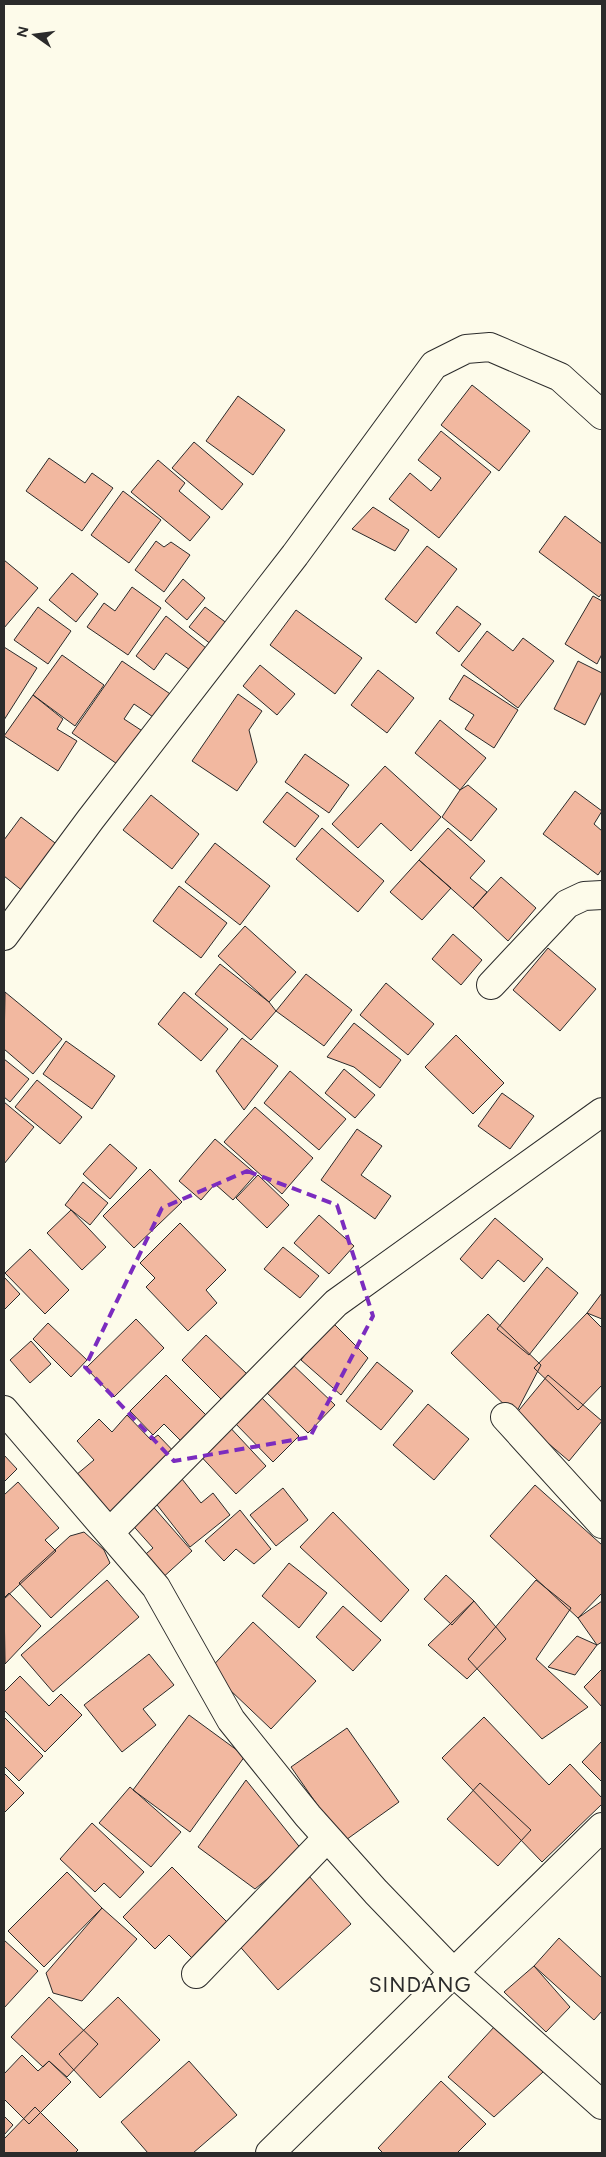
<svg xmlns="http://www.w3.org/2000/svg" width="606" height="2157" font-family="Figtree,sans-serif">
<rect width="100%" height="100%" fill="#fdfbea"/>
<!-- building -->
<path fill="#f2b8a0" stroke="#2b2b2b" d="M472 385 530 431 499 471 441 425Z
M238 396 285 430 253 475 206 441Z
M441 431 491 472 439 538 389 499 410 473 431 491 441 478 418 460Z
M194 442 243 484 222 510 172 468Z
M49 458 85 483 92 473 113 488 82 531 26 491Z
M158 460 185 483 179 491 210 517 190 541 131 492Z
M123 491 161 520 129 563 91 535Z
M373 507 409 530 395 551 352 529Z
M565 516 602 544V593L599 597 539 552Z
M156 541 164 547 171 542 190 555 164 592 135 570Z
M427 546 457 569 416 623 385 599Z
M4 560 38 588 4 628Z
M72 573 98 594 76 622 49 600Z
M183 579 205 598 187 620 165 601Z
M132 587 161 608 128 655 87 627 104 603 115 611Z
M593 596 602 601V654L597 664 565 644Z
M457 606 481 624 459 652 436 633Z
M38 607 71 631 48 664 14 640Z
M205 607 228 624 212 645 189 627Z
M296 610 362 658 335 694 270 645Z
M166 616 206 648 190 670 166 653 154 670 136 656Z
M487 631 513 651 523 638 554 661 518 708 461 665Z
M4 647 37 668 4 720Z
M62 655 104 685 75 726 33 695Z
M122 661 182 702 159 721 134 704 124 719 150 736 126 770 72 733Z
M578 661 602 673V691L585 725 554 709Z
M260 665 295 694 277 715 243 686Z
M378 670 414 698 387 733 351 705Z
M464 675 518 710 494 748 465 729 474 715 449 699Z
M238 694 262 711 249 730 257 762 237 791 192 761Z
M33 695 63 719 57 729 77 741 58 771 4 736Z
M440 720 486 758 460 790 415 753Z
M305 754 349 785 329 813 285 782Z
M385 766 441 817 411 851 381 823 358 848 332 824Z
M468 785 497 809 471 841 442 817 460 790Z
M575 791 602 811 594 824 602 831V869L598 875 543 834Z
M287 792 319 816 295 847 263 822Z
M151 795 199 834 172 869 123 830Z
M21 817 59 846 24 892 4 876V840Z
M322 828 384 881 358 912 296 859Z
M448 828 485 861 470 878 487 892 473 908 419 860Z
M215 843 270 886 240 925 185 882Z
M419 860 451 888 422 920 390 892Z
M501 877 536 908 508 941 473 908Z
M179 886 227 923 201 958 153 921Z
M245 926 296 972 269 1002 218 956Z
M453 934 482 960 461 985 432 959Z
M548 948 596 989 560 1031 513 990Z
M220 964 269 1002 276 1011 251 1040 195 994Z
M306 974 352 1010 324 1046 276 1011Z
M386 983 434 1024 408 1055 360 1015Z
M5 992 62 1039 33 1074 4 1049Z
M184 992 228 1029 201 1061 158 1024Z
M354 1023 401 1060 380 1088 354 1067 327 1057Z
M456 1035 504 1083 473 1114 425 1067Z
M242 1038 278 1066 244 1110 216 1071Z
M66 1041 115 1076 92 1109 43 1074Z
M4 1059 29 1079 10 1102 4 1097Z
M344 1069 375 1095 355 1118 325 1093Z
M290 1071 346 1119 319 1150 264 1103Z
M37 1080 82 1117 60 1144 15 1107Z
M502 1093 534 1116 510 1149 478 1126Z
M4 1102 34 1127 4 1164Z
M255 1107 313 1158 282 1194 224 1142Z
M357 1129 382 1146 361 1175 391 1196 375 1219 321 1180Z
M215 1139 256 1174 233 1200 215 1184 201 1200 179 1181Z
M110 1144 137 1168 110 1199 83 1174Z
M150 1169 182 1202 134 1248 103 1216Z
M258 1175 289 1205 267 1228 236 1198Z
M83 1182 108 1203 90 1225 65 1205Z
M71 1210 106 1247 82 1270 47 1233Z
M319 1215 354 1246 329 1274 294 1243Z
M495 1218 543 1259 524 1282 498 1260 482 1279 460 1259Z
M180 1223 226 1270 206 1290 217 1303 188 1331 146 1287 155 1278 140 1263Z
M283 1247 319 1276 300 1298 264 1269Z
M30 1249 69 1290 45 1314 5 1273Z
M547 1267 578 1293 529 1355 497 1329Z
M4 1277 20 1294 4 1310Z
M602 1293V1319L587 1313Z
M587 1313 602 1328V1385L578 1410 534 1368Z
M488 1314 541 1365 515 1415 451 1353Z
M136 1319 164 1348 114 1397 86 1368Z
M331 1321 368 1358 341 1395 301 1360Z
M48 1323 87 1360 71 1377 33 1339Z
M206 1335 247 1374 222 1400 182 1360Z
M31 1341 51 1364 30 1383 10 1360Z
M289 1361 335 1405 308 1433 262 1388Z
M377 1362 413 1391 381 1430 346 1401Z
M166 1375 210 1419 185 1445 164 1424 153 1435 130 1411Z
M548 1375 602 1421 569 1461 515 1415Z
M259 1395 299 1436 273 1462 233 1421Z
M428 1404 469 1439 434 1480 393 1445Z
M127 1415 151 1440 158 1435 179 1457 113 1515 76 1475 94 1460 77 1441 99 1419 112 1432Z
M225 1422 266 1466 236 1494 195 1450Z
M4 1455 17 1469 4 1482Z
M182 1479 201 1503 213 1493 230 1515 190 1547 154 1501Z
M18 1482 59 1528 45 1540 56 1551 4 1599V1495Z
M535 1485 602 1545V1593L578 1618 490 1536Z
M283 1488 308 1520 276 1546 250 1515Z
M149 1502 192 1551 160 1580 141 1558 153 1548 128 1520Z
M240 1510 271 1549 254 1564 236 1549 224 1561 205 1541Z
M333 1512 409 1590 381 1622 300 1547Z
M84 1532 104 1550 110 1563 51 1618 19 1583 70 1536Z
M289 1563 327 1593 299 1628 262 1596Z
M446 1575 474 1601 452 1625 424 1599Z
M107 1580 139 1617 53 1692 21 1655Z
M536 1580 571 1608 536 1659 588 1707 542 1739 468 1659Z
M9 1593 41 1626 5 1664 4 1598Z
M474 1601 506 1639 467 1679 428 1645Z
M602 1601V1642L597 1645 578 1618Z
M343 1606 381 1640 353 1671 316 1637Z
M253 1622 316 1681 271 1729 209 1670Z
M577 1636 597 1645 575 1675 548 1667Z
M149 1654 174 1685 143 1709 156 1725 122 1752 84 1705Z
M602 1669V1707L584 1687Z
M20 1676 49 1706 61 1694 82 1715 45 1752 4 1710V1692Z
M189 1715 245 1756 190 1832 133 1790Z
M4 1717 43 1756 19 1781 4 1766Z
M484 1717 549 1785 570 1764 602 1798V1804L542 1862 442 1758Z
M347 1728 399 1802 343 1842 291 1767Z
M602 1741V1782L582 1762Z
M4 1773 24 1793 4 1813Z
M246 1780 302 1850 255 1889 198 1847Z
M480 1783 531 1830 498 1866 447 1819Z
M130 1787 181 1832 151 1867 99 1823Z
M92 1823 144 1872 120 1898 104 1883 95 1892 60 1859Z
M172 1867 227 1922 192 1958 169 1935 155 1949 123 1917Z
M67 1872 102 1908 44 1967 8 1931Z
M309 1876 351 1924 278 1990 236 1942Z
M102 1908 137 1939 82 2001 53 1993 46 1973Z
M559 1938 602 1978V2011L594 2020 534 1966Z
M4 1940 38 1971 4 2008Z
M534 1966 570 2007 546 2032 504 1992Z
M49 1997 98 2044 67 2077 49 2061 43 2067 11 2037Z
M118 1997 160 2040 100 2098 59 2054Z
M495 2026 543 2072 494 2117 448 2077Z
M22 2055 38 2071 49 2061 71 2082 29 2124 4 2099V2074Z
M189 2061 237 2115 193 2153H148L121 2122Z
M441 2081 486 2124 457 2153H383L378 2148Z
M35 2107 78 2150 75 2153H4V2139Z
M4 2116 13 2125 4 2135Z"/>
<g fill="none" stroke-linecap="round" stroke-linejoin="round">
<defs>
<path id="minor" d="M4 936 90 820 295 555 434 365 466 349 490 347 560 377 602 415
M491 985 567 904 584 896 602 895
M4 1410 156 1587 231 1720 308 1816 376 1892 455 1974 602 2105
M505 1417 602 1524
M110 1532 336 1303 602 1112
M196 1974 327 1838"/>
<path id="primary" d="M270 2153 602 1827"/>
</defs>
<!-- minor casing -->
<use href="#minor" stroke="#2b2b2b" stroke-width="30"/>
<!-- primary casing -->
<use href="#primary" stroke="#2b2b2b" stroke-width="30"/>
<!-- minor -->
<use href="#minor" stroke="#fdfbea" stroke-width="28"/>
<!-- primary -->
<use href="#primary" stroke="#fdfbea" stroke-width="28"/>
</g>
<!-- marked area -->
<path fill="none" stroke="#7b2cbf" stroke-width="4" stroke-dasharray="10 6" stroke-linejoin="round" d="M247 1171 337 1205 373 1316 310 1437 174 1461 85 1367 162 1208Z"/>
<g text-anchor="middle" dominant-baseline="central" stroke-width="4" stroke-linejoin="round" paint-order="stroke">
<!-- quarter labels -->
<g font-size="21" letter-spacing="1" fill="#2b2b2b" stroke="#fdfbea">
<text x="420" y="1984">SINDANG</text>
</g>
</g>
<!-- border -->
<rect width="606" height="2157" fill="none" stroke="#2b2b2b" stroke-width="10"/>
<!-- north arrow -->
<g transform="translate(35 35) rotate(284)" stroke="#fdfbea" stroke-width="4" paint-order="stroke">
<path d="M0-4L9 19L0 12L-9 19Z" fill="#2b2b2b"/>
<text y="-8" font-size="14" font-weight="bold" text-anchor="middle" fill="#2b2b2b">N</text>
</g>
</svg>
